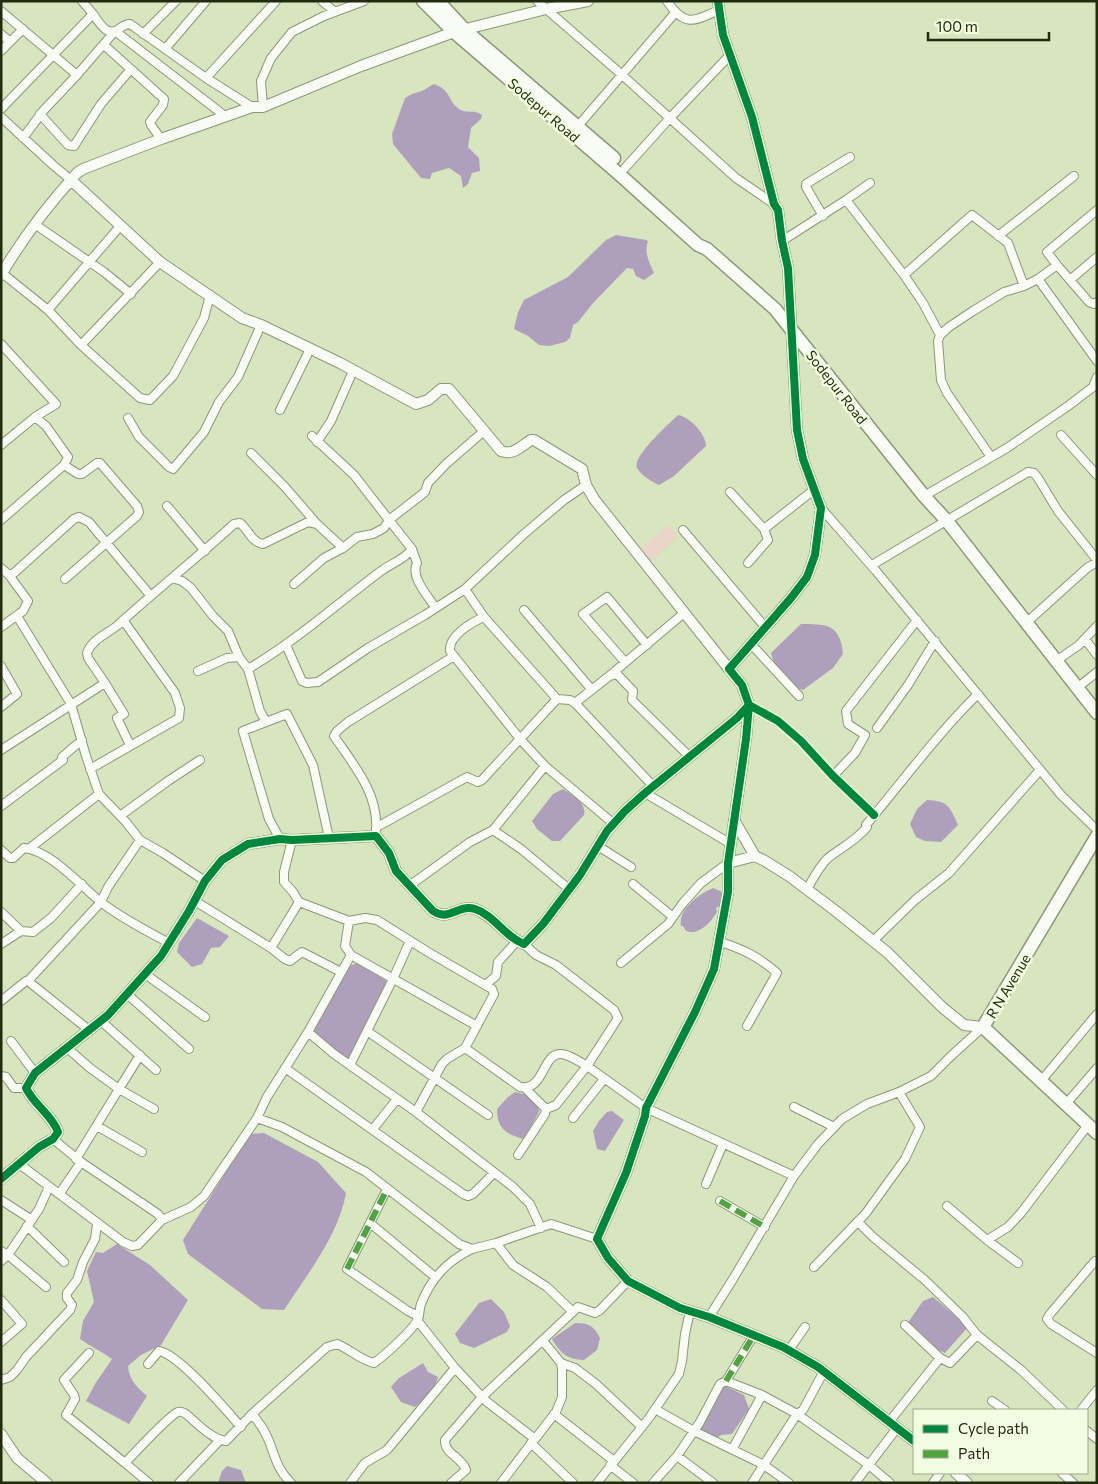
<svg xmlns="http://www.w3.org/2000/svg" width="1098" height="1484" font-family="Commissioner,sans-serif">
<rect width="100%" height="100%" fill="#d7e6be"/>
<!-- green -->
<path fill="#ebd4c8" d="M668 525 678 537 651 561 640 549Z"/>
<!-- water -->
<path fill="#aea0bd" d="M434 84C451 90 448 101 459 109 466 114 475 109 482 115L481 119 471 128 468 147 479 158 480 171 472 173 468 184 463 188 461 176 449 168 432 173 430 179 421 178 393 144 392 134 405 98 412 94 422 91Z
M616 235 646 240 648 241C644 253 649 262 654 273L644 280 636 276 633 269 627 268 593 303 578 322 573 325 570 338 565 342 549 346 539 345 528 336 514 329 518 312 524 300 568 277 606 240Z
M678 415C690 417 706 434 706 446L674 476 659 485C652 482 641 475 637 468 632 456 669 424 678 415Z
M801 624C827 624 840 624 843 654L833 668 803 690C784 683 776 672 771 653Z
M563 789C572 796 587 802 584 815L560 841H552L537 829 532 821 553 794Z
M927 800C949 801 950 807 958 825L941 842 925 841 916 837 910 824 917 809Z
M713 888 722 892 724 896 723 904 716 908 717 912C711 922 699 936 686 931L683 926H681C678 909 699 894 713 888Z
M197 918 229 936 220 947 211 948 202 964 192 967 177 952 179 943Z
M357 963 385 980 389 987 354 1056 347 1059 315 1036 313 1031 350 966Z
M515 1092C526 1094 539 1098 539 1112L524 1139C505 1134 497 1128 497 1109L508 1097Z
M612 1111 624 1120 605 1151 597 1149 593 1131 599 1121 607 1112Z
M264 1133 318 1162 346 1193C339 1234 307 1275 284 1310L262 1309 188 1254 183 1240 250 1134Z
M117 1244 150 1265 188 1300 161 1345 141 1355 128 1366C129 1380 137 1387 147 1396L129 1424 86 1401 95 1384 112 1359C101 1351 90 1346 80 1339L83 1321 94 1302 87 1271 96 1252 103 1253Z
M933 1297 968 1327 945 1353 920 1342 907 1324 923 1301Z
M491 1299 504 1312 510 1326 507 1332 474 1348 460 1343 455 1334 479 1303Z
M575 1323C589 1323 594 1326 600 1338L597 1350 584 1360C567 1359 561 1354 552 1339Z
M423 1363 428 1372 438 1377 432 1393 415 1407 401 1402 391 1387 399 1378Z
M723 1385 744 1395 749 1409 732 1434 721 1435 715 1440 696 1431Z
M227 1466 241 1470 246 1483H218L222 1471Z"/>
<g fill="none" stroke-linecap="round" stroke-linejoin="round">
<defs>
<path id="minor" d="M322 1 335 12
M537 1 621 74 736 178 774 204
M667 1C685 28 694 21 719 10
M1 11 77 75 43 111 23 138
M93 14C99 22 107 38 119 29 123 26 125 24 130 24L206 78 252 107
M1 34 10 42
M143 34 176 1
M104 45 164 99 163 105 150 122 151 125 161 139
M165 49 206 1
M1 51 23 29
M77 75 115 31 225 116
M206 78 276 1
M263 107 261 81 271 58 292 32 324 16 364 1
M1 109 93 14 82 1
M40 114 68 145 74 146 101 104 131 69
M1 117 53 165 71 180
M578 126 675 13
M625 168 669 119 730 55
M846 200 904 275 923 303 940 335
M823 216 806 187V184L850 157
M36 225 104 272 131 294
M998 236 1074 176
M782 241 846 200 870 183
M1057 265 1089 302 1094 304 1097 302
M2 273 48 310 81 345 140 398 150 400 173 376 204 318 210 295
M904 275 972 215 1008 243 1024 286
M1038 279 1057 265 1047 252 1097 210
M1070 280 1097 257
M48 310 121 225
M1 344 56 404 35 417
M81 345 160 262
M280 410 310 349
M128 418 139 437 169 467 173 469 204 432 219 402 238 377 261 325
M1061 435 1097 475
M317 442 331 421 353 371
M1 445 35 417 46 426 68 457 64 465 1 520
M251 453 285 487 317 524
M991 457 947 393 941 380 938 341 940 335 949 327 973 311 1004 292 1024 286 1038 279 1097 361
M64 465 78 474H82L97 463H100L137 506 139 512 137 516 65 579
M730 492 764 529
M924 496 1007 448 1068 406 1093 387 1097 377
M167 506 205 551
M821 508 876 571 1061 795 1097 830
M683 530 765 627
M412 549 417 563C410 577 428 596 435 607
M748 563 768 540 764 529 815 489
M872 565 1028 472 1034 473 1038 478 1058 511 1097 560
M1 568 9 575 28 601 23 611 1 627
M9 575 14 573 74 519 79 517 89 522 150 595
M172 578 182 581 191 588 213 616 228 631 239 657 248 669C296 641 337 604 381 571 392 563 404 560 412 549L389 520 425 492 428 483 446 464 484 431
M294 584 324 558 343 548
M465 589 484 617C472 622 448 636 450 651L520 739 545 766 614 824
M524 610 592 690
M17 616 71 704 86 756 99 794 126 822 140 840 163 853 205 881
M484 617 557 699
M1026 623 1087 568 1097 562
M1085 639 1097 655
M751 644 799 696
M286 645 302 681 307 683 318 682 368 648 425 615 465 589 524 534 564 500 586 485
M1056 661 1079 645 1097 626
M625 662 583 614 607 597 647 645
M1 666 17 694 1 707
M248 669 260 711 266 722 243 731 269 819 280 839
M198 671 227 658 239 657
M610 676 617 674 633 691 632 700 690 757
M105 683 124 714 117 718 130 745
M1077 688 1097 672
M575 703 653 786
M749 705 778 721 801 741 833 776 874 815
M266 722 287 714 313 765 329 838
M877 728 908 685 935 641
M1 750 105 683 88 658 87 653C92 639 107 634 118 625 156 590 196 559 234 524L240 523C248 529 251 542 263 544L308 522 317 524 343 548 357 537 373 534 384 528 389 520 354 475 312 436
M90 769 179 718 180 708 175 693 123 620
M833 776 855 753 865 735 848 724 846 711 917 620
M645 793 731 844
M1 806 63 760 62 757 82 740
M120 816 168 781 200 760
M377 827 467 777 478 782 482 780 557 699 570 700 575 703 608 677 684 613
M376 830C379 794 353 764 334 736L337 731 348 722 454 656
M493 830 545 766
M292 840 284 872V882L293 892 299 902
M598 846 631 867
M30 848 99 794
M1 850 10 858H13L24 848C50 850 82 887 102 903 123 919 147 931 169 943
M633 884 673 917
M409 886 470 842 493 830 521 849 569 889
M807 889C813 879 819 867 827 859 840 848 856 841 867 827L866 825C903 781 937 734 978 694
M195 901 271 948 299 902 349 921 365 918 377 920 428 952 492 989 494 994 465 1048 447 1059 442 1064 416 1112 334 1054 308 1032 351 955 477 1026
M1 912 21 931
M349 921 345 946 351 955
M718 941C742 949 758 956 777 973L747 1026
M873 941 915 900 949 873 1040 770
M1 944 21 931 33 932 51 918 82 884
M524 944 536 955 556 965 614 1010 618 1018 587 1066 646 1108 794 1176
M271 948 285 959 290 961 302 952 341 972
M621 963 668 924 683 903 701 883 728 863
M145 974 205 1017
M28 981 101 902 108 887 140 840
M485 985 496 976 498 962 517 941
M127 994 189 1049
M1 1001 26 981H28L89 1030
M101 1021 156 1070
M367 1031 488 1115
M11 1041 35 1073
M66 1047 90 1068 119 1089 76 1159
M465 1048 520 1087C544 1091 542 1056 559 1054 567 1053 580 1062 587 1066L556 1105 546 1109
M140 1055 119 1089 154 1109
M350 1065 393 979 410 941
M285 1068 463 1194 468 1196 473 1194 494 1173
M1 1076 6 1077 14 1088H26
M1041 1081 1097 1014
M1066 1104 1097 1068
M794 1107 834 1127
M416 1112 513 1187 530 1204 541 1228
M257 1118 282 1127 366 1172 459 1244 472 1249 496 1243 551 1224 597 1239
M573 1118 604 1079
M97 1126 142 1152
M373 1129 397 1099
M53 1139 81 1162 60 1193
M518 1155 545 1114 546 1109 525 1088
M81 1162 158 1214 162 1220
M18 1163 123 1242 132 1246 138 1245 162 1220 191 1207 204 1196 257 1118 267 1097 308 1032
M706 1184 723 1144
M387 1189 347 1269 408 1311 418 1316
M1 1200 32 1220
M720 1201 765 1227
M947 1206 987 1240 1018 1263
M858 1222 873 1237 926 1281 963 1317 977 1335 1021 1370 1063 1410
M370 1223 435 1277
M27 1226 64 1262
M987 1240 1008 1227 1021 1213 1088 1125
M496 1243 513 1265 547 1287 573 1312
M1 1251 8 1255 1 1261
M1097 1262 1095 1261 1050 1314 1047 1319 1051 1324 1097 1353
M814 1267 866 1213 905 1159 920 1127 899 1092
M46 1287 8 1255 39 1209 49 1187
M1 1300 22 1324 1 1342
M709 1317 733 1279 794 1176 818 1144 842 1119 867 1104 899 1092 931 1076 951 1056 983 1027
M417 1320 455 1368 486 1401 535 1439 556 1412 562 1397V1369L561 1363 543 1341
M905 1325 940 1358
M754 1335 726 1381 720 1384 700 1422 694 1431 764 1465 789 1483
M789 1350 805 1327
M89 1353 64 1380 74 1395 75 1399 66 1415 125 1463C134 1454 168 1416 178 1412 182 1411 182 1412 186 1414 197 1423 211 1439 226 1441L252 1414 327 1347 337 1344C350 1349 360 1360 374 1363 384 1356 413 1330 418 1319 420 1315 419 1309 421 1304 431 1278 447 1261 472 1249
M561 1363 575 1368 596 1384 642 1427
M148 1364 159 1351C179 1354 226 1410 241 1427
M1 1380 10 1377 17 1370 26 1357 70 1310 72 1305 67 1298V1293L77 1280 83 1262 95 1239 97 1224
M726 1381 762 1395 797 1414 869 1465 890 1483
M992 1401 1005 1410
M1081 1410 1097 1390
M252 1414C259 1422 265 1431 269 1441 276 1459 277 1469 291 1483
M554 1414 614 1461
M889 1422 940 1358 950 1363 977 1335
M1087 1431 1097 1439
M531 1443 573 1483
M733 1448 762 1395
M677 1456 713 1483
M125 1463 149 1483
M610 1465 633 1483
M1062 1473 1073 1483
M179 1483 220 1440
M350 1483 365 1463 387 1450 455 1368
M451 1483 466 1470C462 1457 444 1454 445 1440L482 1397 578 1307 595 1313 600 1310 628 1281
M501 1483 533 1441
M597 1483 649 1418 679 1374 682 1361 685 1334 690 1311
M653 1483 677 1456 694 1431 655 1409
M752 1483 797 1414 803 1410 824 1371
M855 1483 897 1428
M933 1483 940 1473"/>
<path id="tertiary" d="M718 1 723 35 752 117 774 204 778 210 782 241 788 268 797 430 803 459 821 508 815 555 807 577 791 598 729 669 742 685 749 705 746 739 728 863V892L714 969 695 1012 646 1108 645 1116 626 1173 597 1239 608 1258 628 1281 680 1308 709 1317 783 1347 818 1367 914 1441
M71 180 160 262 242 318 261 325 340 363 416 404 428 400 441 389H449L501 451C513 456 521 446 531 440H534L582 469 586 485 594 499 729 669
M1 275C22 239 49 204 77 173L83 169 161 139 252 107H263L361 66 454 32 546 9 588 1
M734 820 755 856
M728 863 755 856 765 861 789 876 837 912 888 953 942 1007 964 1025 983 1027
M1 1179 39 1147 53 1139 58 1132C52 1115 34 1105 26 1088L35 1073 108 1015 161 956 189 911 205 881 222 860 248 844 280 839 292 840 376 836 389 853 396 871 433 911C450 922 457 904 475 909 494 915 505 937 524 944L543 924 580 875 607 831 625 811 645 793 737 718 749 705
M1 1434 17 1458 47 1483
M956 1473 967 1483"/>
<path id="primary" d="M423 1 454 32 619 174 698 245 707 249 775 309 924 496 947 521 1097 713
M438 1 465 30 614 158
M1097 836 983 1027 1097 1133"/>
</defs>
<!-- minor casing -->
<use href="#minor" stroke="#8c9778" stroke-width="10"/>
<!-- tertiary casing -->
<use href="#tertiary" stroke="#8c9778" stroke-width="12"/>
<!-- primary casing -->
<use href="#primary" stroke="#8c9778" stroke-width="15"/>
<!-- minor -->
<use href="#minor" stroke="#f9fbf5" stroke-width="8"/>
<!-- tertiary -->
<use href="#tertiary" stroke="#f9fbf5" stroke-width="10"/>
<!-- primary -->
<use href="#primary" stroke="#f9fbf5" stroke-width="12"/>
<!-- quiet -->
<path stroke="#50a43f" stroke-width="6" stroke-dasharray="12 6" stroke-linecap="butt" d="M720 1201 765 1227
M347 1269 387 1189
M726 1381 754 1335"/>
<defs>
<path id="cycleway" d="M718 1 723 35 752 117 774 204 778 210 782 241 788 268 797 430 803 459 821 508 815 555 807 577 791 598 729 669 742 685 749 705 746 739 728 863V892L714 969 695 1012 646 1108 645 1116 626 1173 597 1239 608 1258 628 1281 680 1308 709 1317 783 1347 818 1367 914 1441
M1 1179 39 1147 53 1139 58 1132C52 1115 34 1105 26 1088L35 1073 108 1015 161 956 189 911 205 881 222 860 248 844 280 839 292 840 376 836 389 853 396 871 433 911C450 922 457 904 475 909 494 915 505 937 524 944L543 924 580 875 607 831 625 811 645 793 737 718 749 705 778 721 801 741 833 776 874 815"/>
</defs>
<!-- cycleway casing -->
<use href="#cycleway" stroke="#f1fde0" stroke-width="11"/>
<!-- cycleway -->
<use href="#cycleway" stroke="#00873e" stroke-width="8"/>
</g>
<g text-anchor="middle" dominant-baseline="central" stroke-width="5" stroke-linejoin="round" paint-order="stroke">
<!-- street labels -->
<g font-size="14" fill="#212b0f" stroke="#f1fde0">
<text transform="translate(544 110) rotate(41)">Sodepur Road</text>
<text transform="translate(837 387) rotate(52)">Sodepur Road</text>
<text transform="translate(1008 986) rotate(-59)">R N Avenue</text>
</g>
</g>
<!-- border -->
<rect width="1098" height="1484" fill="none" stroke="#212b0f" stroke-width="5"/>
<!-- legend -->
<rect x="913" y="1409" width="175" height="65" fill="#f1fde0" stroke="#9ea98c"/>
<rect x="923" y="1425" width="25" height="8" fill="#00873e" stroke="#9ea98c"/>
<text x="958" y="1434" font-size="15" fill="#212b0f">Cycle path</text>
<rect x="923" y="1450" width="25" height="8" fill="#50a43f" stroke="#9ea98c"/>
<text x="958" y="1459" font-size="15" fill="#212b0f">Path</text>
<!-- scale -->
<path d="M928 32v8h121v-8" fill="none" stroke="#212b0f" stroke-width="2.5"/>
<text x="936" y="32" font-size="15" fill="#212b0f" stroke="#f1fde0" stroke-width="4" paint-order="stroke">100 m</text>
</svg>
